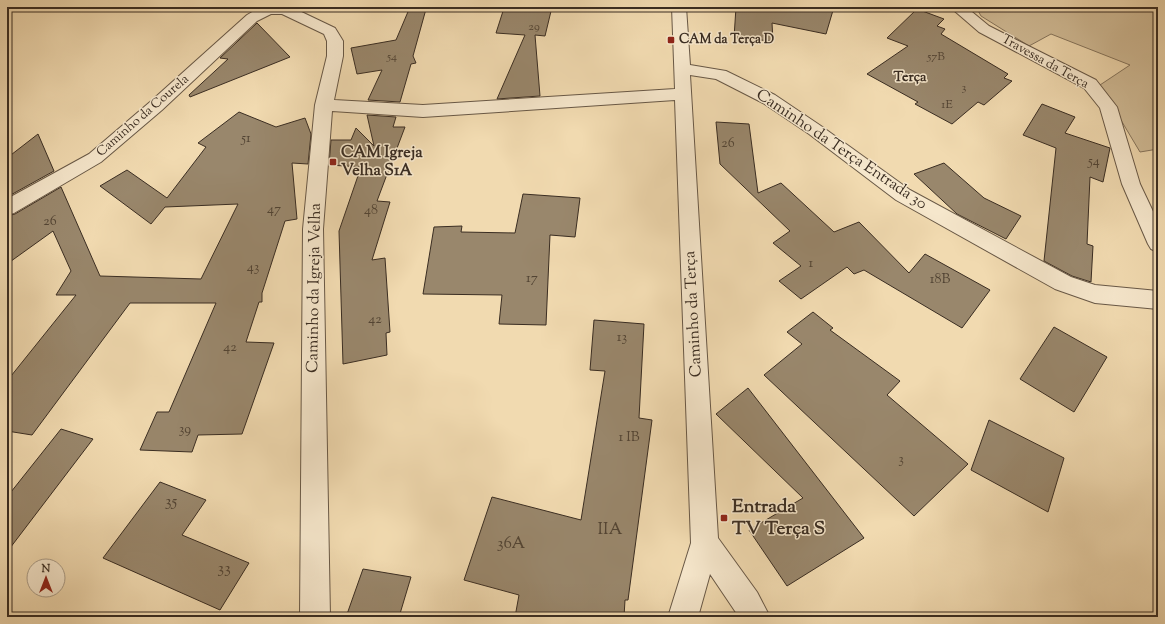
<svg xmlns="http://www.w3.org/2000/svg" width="1165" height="624" font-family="'Sorts Mill Goudy',serif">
<rect width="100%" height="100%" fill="#f1dab0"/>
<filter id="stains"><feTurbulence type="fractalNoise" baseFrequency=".005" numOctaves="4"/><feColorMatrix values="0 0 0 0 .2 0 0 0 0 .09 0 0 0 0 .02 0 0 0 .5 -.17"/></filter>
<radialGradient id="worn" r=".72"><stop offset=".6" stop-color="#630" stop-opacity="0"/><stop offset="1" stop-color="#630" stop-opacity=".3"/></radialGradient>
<!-- green -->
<path fill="#d2bd98" stroke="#86755d" d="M976 7H1158V149L1140 152 1100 85 1130 65 1051 34 1029 46 981 16Z"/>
<!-- building -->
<path fill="#99876c" stroke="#3a2d22" d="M410 7 426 9 413 56 416 63 411 64 400 102 368 100 382 70 357 74 351 48 396 40Z
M523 7H552L545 36 535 35 540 96 497 99 525 35 496 33 504 8 523 9Z
M736 7H834L826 34 772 23 773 41 734 38Z
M917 9 944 19 937 26 945 29 941 34 1008 74 1004 78 1012 81 984 105 978 102 952 124 915 104 918 102 867 74 908 46 887 38Z
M257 23 290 57 190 97 189 95 228 59 220 58Z
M1042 104 1075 117 1065 133 1110 148 1103 182 1090 177 1087 244 1093 246 1091 282 1072 276 1044 261 1056 148 1023 135Z
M239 112 276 127 305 118 311 134 308 164 292 163 297 219 285 221 262 293V302H259L246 342 274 343 242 434 198 435 192 452 140 450 157 412H169L216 303H130L32 435 7 431V381L76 295H56L71 271 53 231 7 264V216L15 214 61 187 100 276 201 279 238 204 165 207 151 224 100 186 127 170 167 198 206 147 198 143Z
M367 115 396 117 393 127H405L391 164 396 170 389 169 377 201 390 202 372 260 385 258 390 332 386 333 387 355 343 364 339 231 361 167 329 165 331 140H351L356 128 374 146Z
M716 122 749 124 758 193 781 183 834 232 859 222 909 273 925 254 990 290 962 328 864 270 854 274 847 267 801 299 779 281 801 266 773 243 790 231 720 164Z
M38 134 54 171 7 197V158Z
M944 163 984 198 1021 216 1006 239 957 214 914 174Z
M523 194 580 198 575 237 550 235 546 325 499 324 502 295 423 294 434 227 462 226 461 232 515 233Z
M813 312 833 328 830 330 900 381 887 395 968 464 914 516 764 375 802 344 787 332Z
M594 320 644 324 639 418 652 420 628 600H625L624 617H515L519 595 464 580 492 497 581 520 605 371 590 370Z
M1054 327 1107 357 1074 412 1020 379Z
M748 388 864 538 787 586 749 530 803 498 716 414Z
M989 420 1064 458 1048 512 971 470Z
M61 429 93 439 7 552V497Z
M160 482 206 500 182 535 249 563 220 610 103 558Z
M363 569 411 577 399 617H346Z"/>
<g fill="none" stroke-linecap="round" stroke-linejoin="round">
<defs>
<path id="minor" d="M261 7H291L335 28 343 41V56L334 100 423 105 675 89 672 7H686L690 65 726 71 775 95 821 126 910 190 1071 277 1095 285 1158 291V309L1095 303 1055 289 896 200 809 134 763 103 716 79 690 75 718 538 757 592 770 617H739L710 574 698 617H668L691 543 675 100 423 117 332 111 323 229 330 617H300L303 229 315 105 327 56V41L324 34 282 14H271L257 21 162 110 101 162 14 213 7 215V199L89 154 150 102 247 15Z
M950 7H966L989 26 1096 80 1117 107 1140 184 1158 222V252L1151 249 1148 244 1122 184 1100 108 1084 88 979 32Z"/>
</defs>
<!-- minor casing -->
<use href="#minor" stroke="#685846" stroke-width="2"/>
<!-- minor -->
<use href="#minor" fill="#f6e7cc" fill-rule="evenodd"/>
</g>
<!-- markers -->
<g fill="#8f2418" stroke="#f6e7cc" stroke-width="1.5">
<rect x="667" y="36" width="8" height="8" rx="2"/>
<rect x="329" y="158" width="8" height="8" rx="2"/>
<rect x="720" y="514" width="8" height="8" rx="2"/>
</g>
<g text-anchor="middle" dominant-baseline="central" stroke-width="3" stroke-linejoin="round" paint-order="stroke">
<!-- far-number labels -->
<g font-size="12" fill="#524434">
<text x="534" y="27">29</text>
<text x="392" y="57">54</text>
<text x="936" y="57">57B</text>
<text x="964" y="88">3</text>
<text x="947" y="105">1E</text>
</g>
<!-- far-poi labels -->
<g font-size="13" font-weight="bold" fill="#3a2d22" stroke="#f6e7cc" text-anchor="start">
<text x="679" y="40">CAM da Terça D</text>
</g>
<!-- far-street labels -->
<g font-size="13" fill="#3a2d22" stroke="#f6e7cc">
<text transform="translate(1045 62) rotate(29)">Travessa da Terça</text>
<text transform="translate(143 116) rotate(-41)">Caminho da Courela</text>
</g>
<!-- far-neighbourhood labels -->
<g font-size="14" font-weight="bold" fill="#3a2d22" stroke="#f6e7cc">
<text x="910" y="78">Terça</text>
</g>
<!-- number labels -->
<g font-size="14" fill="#524434">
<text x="246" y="139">51</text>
<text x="728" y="144">26</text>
<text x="1094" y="162">54</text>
<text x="274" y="210">47</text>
<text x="371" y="211">48</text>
<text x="50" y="222">26</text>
<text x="811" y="264">1</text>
<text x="253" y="268">43</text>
<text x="532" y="279">17</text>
<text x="940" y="280">18B</text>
<text x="375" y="320">42</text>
<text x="622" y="338">13</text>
<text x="230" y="348">42</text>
<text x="185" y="430">39</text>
<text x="629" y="438">1 IB</text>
<text x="901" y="460">3</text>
</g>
<!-- street labels -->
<g font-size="16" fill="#3a2d22" stroke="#f6e7cc">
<text transform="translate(841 150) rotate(34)">Caminho da Terça Entrada 30</text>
<text transform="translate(315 288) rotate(-89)">Caminho da Igreja Velha</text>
<text transform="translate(694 314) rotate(-93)">Caminho da Terça</text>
</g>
<!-- poi labels -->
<g font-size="16" font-weight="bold" fill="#3a2d22" stroke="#f6e7cc" text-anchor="start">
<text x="341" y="153">CAM Igreja<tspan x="341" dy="18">Velha S1A</tspan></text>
</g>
<!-- near-number labels -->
<g font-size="17" fill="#524434">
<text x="171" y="502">35</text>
<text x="610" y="530">IIA</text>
<text x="511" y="544">36A</text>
<text x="224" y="569">33</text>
</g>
<!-- near-poi labels -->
<g font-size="19" font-weight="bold" fill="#3a2d22" stroke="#f6e7cc" text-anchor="start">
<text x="732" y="507">Entrada<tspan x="732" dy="22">TV Terça S</tspan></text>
</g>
</g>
<!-- margin -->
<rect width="1165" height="624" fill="none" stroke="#f1dab0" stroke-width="24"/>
<rect x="8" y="8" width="1149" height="608" fill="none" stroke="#3a2d22" stroke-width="2"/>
<rect x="12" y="12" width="1141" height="600" fill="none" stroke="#3a2d22"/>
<!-- north arrow -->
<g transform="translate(46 578)"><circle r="19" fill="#f6e7cc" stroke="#ab9d88"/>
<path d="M0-3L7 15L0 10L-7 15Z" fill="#8f2418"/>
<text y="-6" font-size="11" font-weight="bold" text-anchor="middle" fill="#3a2d22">N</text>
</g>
<rect width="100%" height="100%" filter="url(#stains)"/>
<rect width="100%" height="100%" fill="url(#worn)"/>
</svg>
